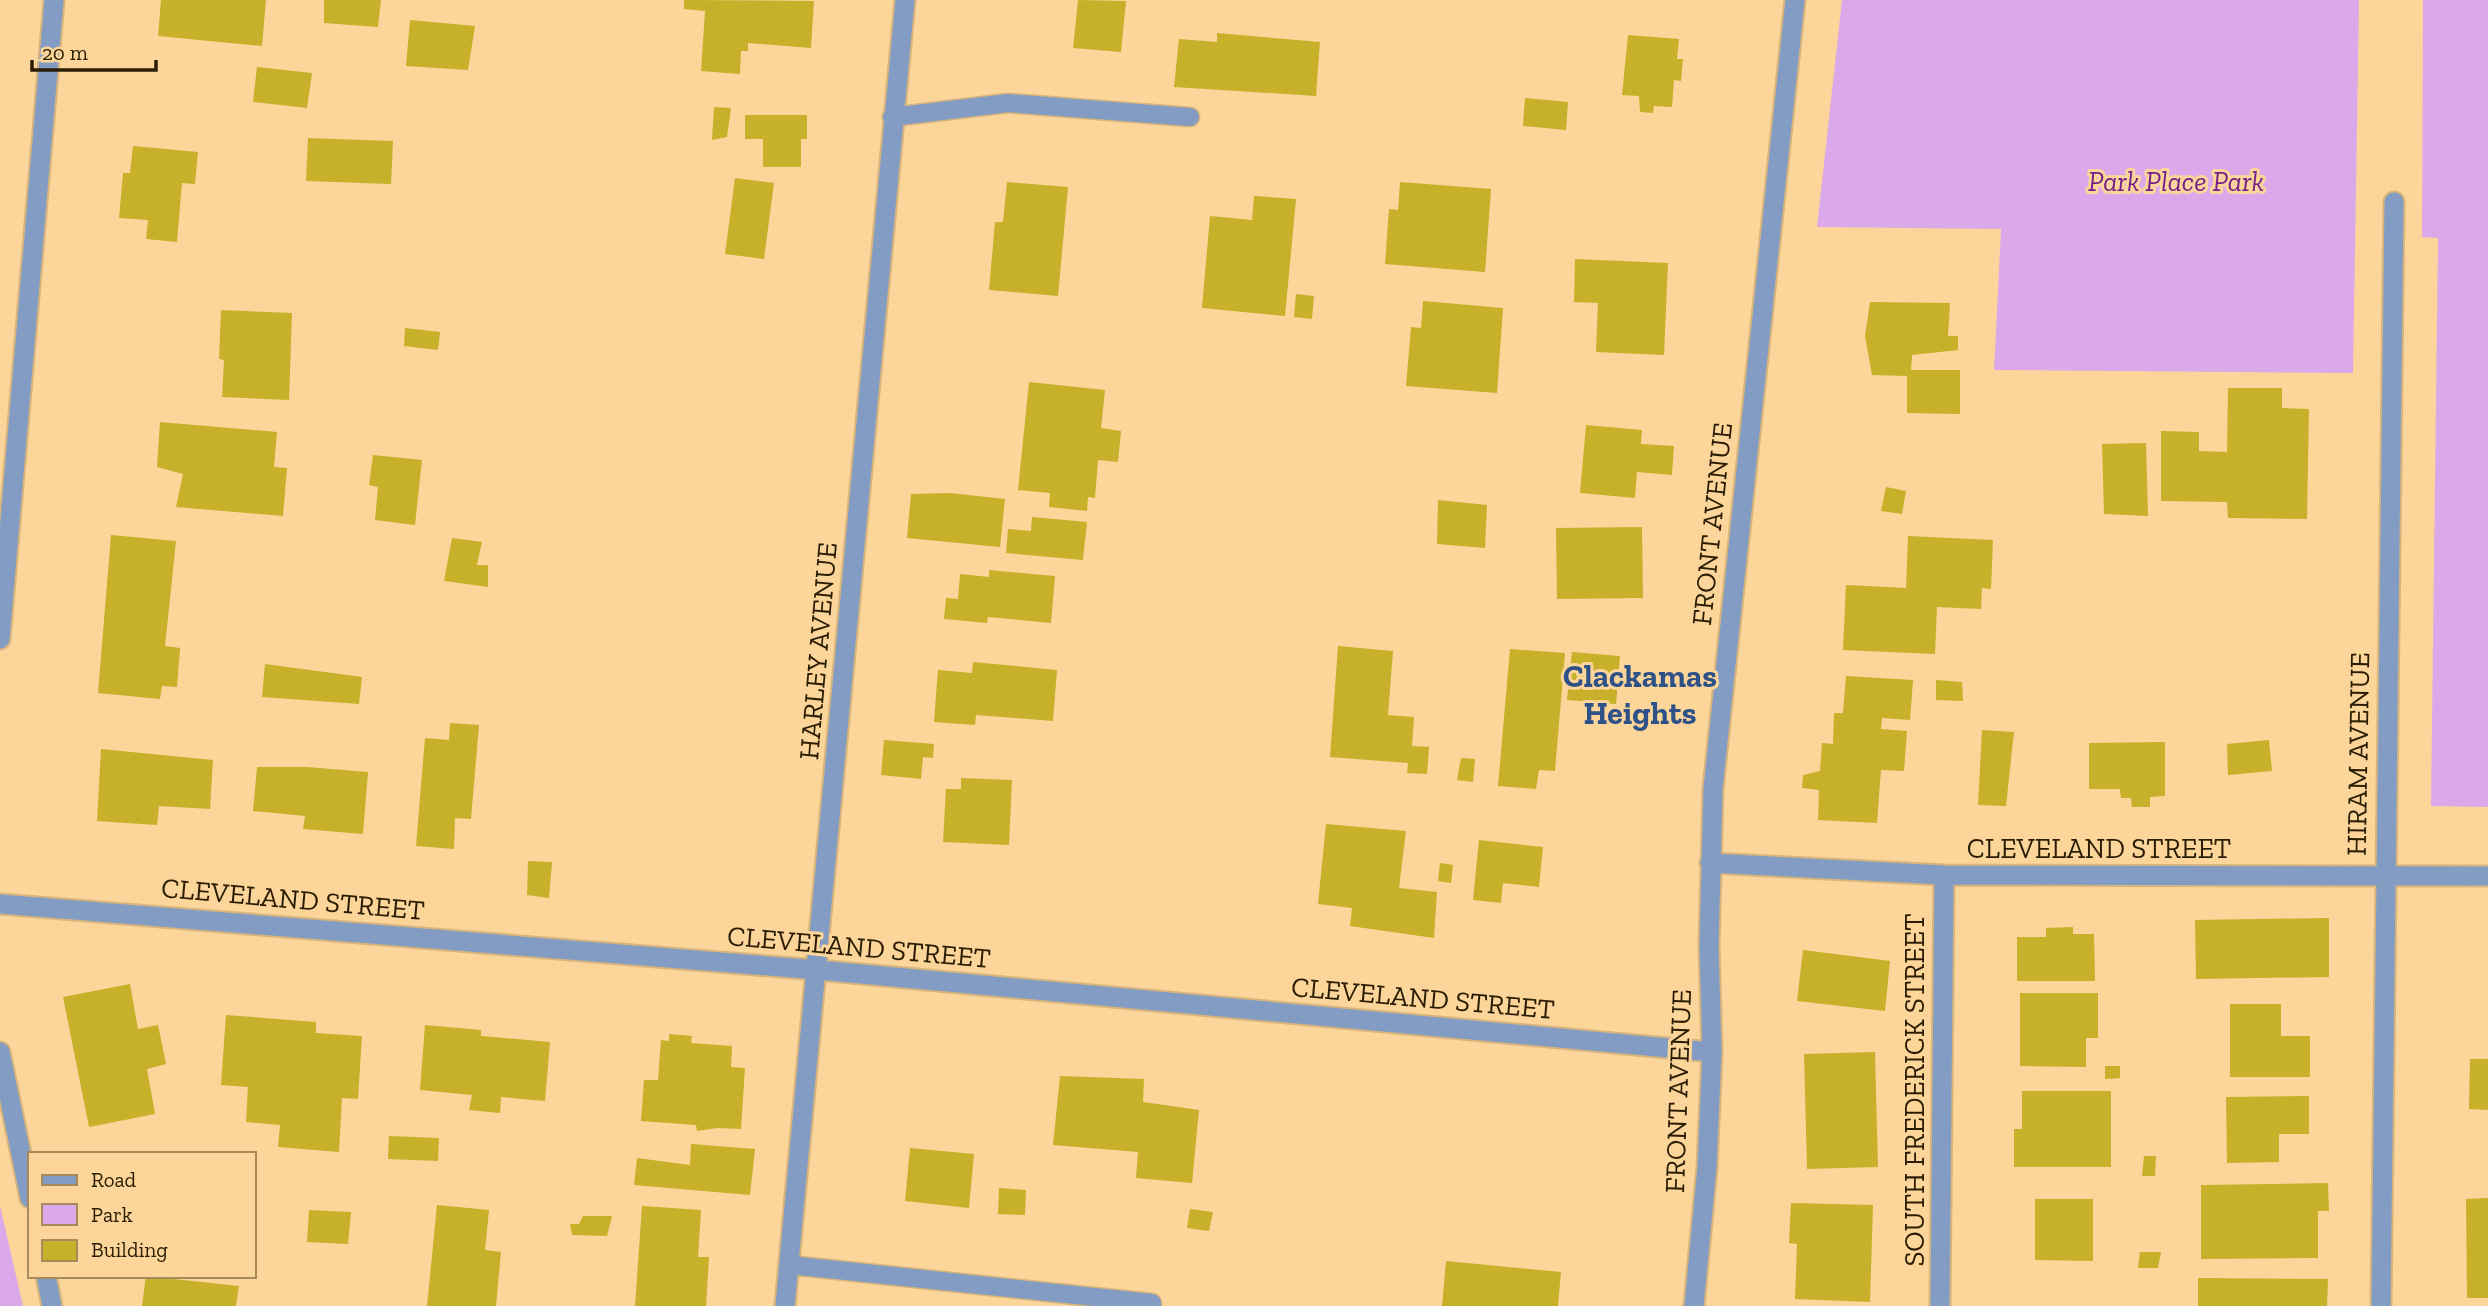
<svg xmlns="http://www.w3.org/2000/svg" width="2488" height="1306" font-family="'Zilla Slab',serif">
<rect width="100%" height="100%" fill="#fbd599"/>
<!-- green -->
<path fill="#dba9e9" d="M1842 0H2359L2353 373 1994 370 2001 229 1817 227Z
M2423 0H2488V807L2431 806 2438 238 2422 237Z
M0 1206 23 1306H0Z"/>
<!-- building -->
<path fill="#c7b02a" d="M161 0H266L262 46 158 36Z
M324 0H381L378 27 324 23Z
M684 0 814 1 811 48 748 43V51H741L740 74 701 71 705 11 684 9Z
M1078 0 1126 1 1121 52 1073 48Z
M410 20 475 26 468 70 406 66Z
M1217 33 1320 42 1316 96 1174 87 1179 39 1217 42Z
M1628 35 1679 39 1677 59H1683L1681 81 1674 80 1672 107 1654 106 1653 113 1640 112 1639 96 1622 95Z
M257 67 312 73 307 108 253 102Z
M1525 98 1568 102 1566 130 1523 126Z
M714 107 731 108 727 137 712 140Z
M745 115H807V139H801V167H763V139H745Z
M308 138 393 141 391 184 306 181Z
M133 146 198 152 195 184 182 183 177 242 146 239 148 220 119 218 123 173H130Z
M735 178 774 183 764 259 725 254Z
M1007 182 1068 187 1058 296 989 290 995 222H1003Z
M1400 182 1491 189 1485 272 1385 264 1389 209 1398 210Z
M1254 196 1296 199 1285 316 1202 308 1210 216 1252 220Z
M1575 259 1668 263 1664 355 1596 352 1598 303 1574 302Z
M1296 294 1314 296 1312 319 1294 317Z
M1423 301 1503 308 1497 393 1406 386 1411 327 1421 328Z
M1870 302 1950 303 1948 336H1958V350L1912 355 1911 370H1960V414L1907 413V376L1872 375 1865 336Z
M221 310 292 313 289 400 222 397 224 360 219 359Z
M405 328 440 332 438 350 404 346Z
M1029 382 1105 390 1101 428 1121 431 1118 462 1098 460 1095 498 1088 497 1087 511 1049 507 1050 493 1018 490Z
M2228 388H2282V408L2309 409 2307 519 2228 518 2227 502 2161 501V431L2199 432V451L2227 452Z
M160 422 277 432 274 467 287 468 283 516 176 507 183 474 157 467Z
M1586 425 1642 430 1641 444 1674 446 1672 475 1637 472 1635 498 1580 493Z
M2146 443 2148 516 2104 514 2102 444Z
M373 455 422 460 415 525 375 520 378 487 369 485Z
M1886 487 1906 491 1902 514 1881 511Z
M950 493 1005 499 1000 547 907 538 911 494Z
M1438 500 1487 505 1485 548 1437 544Z
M1032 517 1087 522 1083 560 1006 553 1008 529 1031 531Z
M1642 527 1643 598 1557 599 1556 528Z
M111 535 176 541 165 646 180 648 177 687 162 686 160 699 98 693Z
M1908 536 1993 540 1991 589 1982 588 1981 609 1937 607 1935 654 1843 650 1846 585 1906 588Z
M452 538 482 542 477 565H488V587L444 581Z
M989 570 1055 576 1051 623 988 617 987 623 944 619 946 598 958 599 960 574 989 577Z
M1338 646 1393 651 1388 715 1414 717 1412 746 1429 747 1427 774 1407 773 1408 763 1330 757Z
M1510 649 1565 653 1555 771 1539 770 1536 789 1498 786Z
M1572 652 1620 656 1616 704 1567 700Z
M973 662 1057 670 1053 721 976 715 975 725 934 722 938 670 972 673Z
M265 664 362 677 359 704 262 697Z
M1846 676 1913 680 1910 720 1882 718 1881 729 1907 731 1904 771 1881 770 1877 823 1818 820 1819 790 1802 788 1803 775 1820 771 1822 743 1833 744 1834 713H1843Z
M1936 680 1962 682 1963 701 1936 700Z
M450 723 479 725 471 819 455 818 454 849 416 846 425 738 449 740Z
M1982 730 2014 732 2006 806 1978 805Z
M884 740 934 744 933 758 923 757 921 779 881 775Z
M2269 740 2272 771 2228 775 2227 744Z
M2165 742V796L2150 797V807H2132L2131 798H2121L2120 789H2089V743Z
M101 749 213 760 210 809 159 806 157 825 97 821Z
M1461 758 1475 759 1473 782 1457 780Z
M257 767H307L368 772 363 834 303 829 305 816 253 811Z
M961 778 1012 780 1009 845 943 842 946 789H961Z
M1326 824 1406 831 1399 888 1437 892 1434 938 1350 926 1352 908 1318 904Z
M1479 840 1543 847 1539 887 1503 883 1501 903 1473 900Z
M528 861 552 862 549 898 527 895Z
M1440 863 1453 865 1451 883 1438 881Z
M2329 918V977L2196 979 2195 920Z
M2073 927V934H2094L2095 981H2017V937H2046V928Z
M1803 950 1890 961 1885 1011 1797 1001Z
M130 984 138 1029 158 1025 166 1064 147 1069 155 1114 89 1127 63 997Z
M2020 993H2098V1038H2086V1067L2020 1066Z
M2230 1004H2281V1036H2310V1077H2230Z
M226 1015 316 1022V1033L362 1036 358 1099 342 1098 339 1152 278 1147 280 1125 246 1122 248 1087 221 1085Z
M425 1025 481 1030V1036L550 1042 545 1101 501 1097 500 1113 469 1110 472 1095 420 1090Z
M669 1034 692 1036 691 1043 732 1046 731 1067 745 1068 741 1129 717 1128 697 1131 696 1125 641 1121 644 1080H658L661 1040 669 1041Z
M1875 1052 1878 1167 1807 1169 1804 1054Z
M2470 1059H2488V1110L2469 1109Z
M2105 1066H2120V1078L2105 1079Z
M1060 1076 1144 1079 1143 1102 1199 1110 1192 1183 1136 1178 1138 1152 1053 1145Z
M2022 1091H2111V1167H2014V1129H2022Z
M2309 1096V1134H2279V1162L2227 1163 2226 1097Z
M389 1136 439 1138 438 1161 388 1159Z
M691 1144 755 1149 750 1195 634 1185 637 1158 690 1165Z
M910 1148 974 1154 969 1208 905 1201Z
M2144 1156H2156L2155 1176H2142Z
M2328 1183 2329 1211H2318V1258L2201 1259V1185Z
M999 1188 1026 1190 1025 1215 998 1214Z
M2488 1198V1298H2467L2466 1199Z
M2035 1199H2093V1261L2035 1260Z
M1791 1203 1873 1205 1870 1302 1795 1299 1797 1244 1789 1243Z
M437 1205 489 1210 485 1250 501 1252 496 1306H427Z
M642 1206 701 1210 698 1257H709L706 1306H635Z
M1190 1209 1213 1212 1209 1231 1187 1228Z
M309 1210 351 1212 348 1244 307 1242Z
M583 1216H612L607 1236 572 1235 570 1224H579Z
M2140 1252H2161L2158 1268H2138Z
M1446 1261 1561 1272 1558 1306H1442Z
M146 1276 239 1286 236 1306H142Z
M2198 1278 2328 1279 2327 1306H2198Z"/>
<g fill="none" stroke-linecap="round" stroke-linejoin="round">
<defs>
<path id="service" d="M892 117 1008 103 1190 117
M789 1265 1152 1303V1306"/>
<path id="minor" d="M0 639 54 0
M1710 863 1944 875 2488 876
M0 904 818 970 1712 1052
M0 1052 30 1198
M46 1276 52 1306
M785 1306 905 0
M1694 1306 1707 1167 1712 1052 1709 946 1713 789 1795 0
M1940 1306 1944 875
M2381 1306 2394 202"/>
</defs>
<!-- service casing -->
<use href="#service" stroke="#d5b47e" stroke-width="21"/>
<!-- minor casing -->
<use href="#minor" stroke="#d5b47e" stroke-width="23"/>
<!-- service -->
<use href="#service" stroke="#829cc3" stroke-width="18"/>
<!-- minor -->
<use href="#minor" stroke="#829cc3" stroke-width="19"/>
</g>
<g text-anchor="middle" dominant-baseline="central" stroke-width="6" stroke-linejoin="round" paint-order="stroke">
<!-- park labels -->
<g font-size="28" font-style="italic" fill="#751f8a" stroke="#fbd599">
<text x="2176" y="181">Park Place Park</text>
</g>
<!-- street labels -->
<g font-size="28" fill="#2a1d04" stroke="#fbd599">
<text transform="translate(1712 524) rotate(-84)">FRONT AVENUE</text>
<text transform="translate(818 651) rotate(-85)">HARLEY AVENUE</text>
<text transform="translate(2358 754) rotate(-89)">HIRAM AVENUE</text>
<text x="2099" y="848">CLEVELAND STREET</text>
<text transform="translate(293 899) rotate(5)">CLEVELAND STREET</text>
<text transform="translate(859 947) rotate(5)">CLEVELAND STREET</text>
<text transform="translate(1423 998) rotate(5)">CLEVELAND STREET</text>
<text transform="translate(1914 1090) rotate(-90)">SOUTH FREDERICK STREET</text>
<text transform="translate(1678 1091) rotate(-88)">FRONT AVENUE</text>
</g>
<!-- quarter labels -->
<g font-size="32" font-weight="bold" fill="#2e5188" stroke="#fbd599">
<text x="1640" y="676">Clackamas<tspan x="1640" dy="37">Heights</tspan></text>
</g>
</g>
<!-- legend -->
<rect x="28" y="1152" width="228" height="126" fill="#fbd599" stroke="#a78b5d" stroke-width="2"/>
<rect x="42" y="1175" width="35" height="10" fill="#829cc3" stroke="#a78b5d" stroke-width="2"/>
<text x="91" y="1187" font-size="21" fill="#2a1d04">Road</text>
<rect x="42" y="1204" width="35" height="21" fill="#dba9e9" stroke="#a78b5d" stroke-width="2"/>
<text x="91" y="1222" font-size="21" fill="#2a1d04">Park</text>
<rect x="42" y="1240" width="35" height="21" fill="#c7b02a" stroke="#a78b5d" stroke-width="2"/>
<text x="91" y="1257" font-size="21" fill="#2a1d04">Building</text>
<!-- scale -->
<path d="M32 60v10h124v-10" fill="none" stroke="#2a1d04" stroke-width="3.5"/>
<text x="42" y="60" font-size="21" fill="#2a1d04" stroke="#fbd599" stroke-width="5" paint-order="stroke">20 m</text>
</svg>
